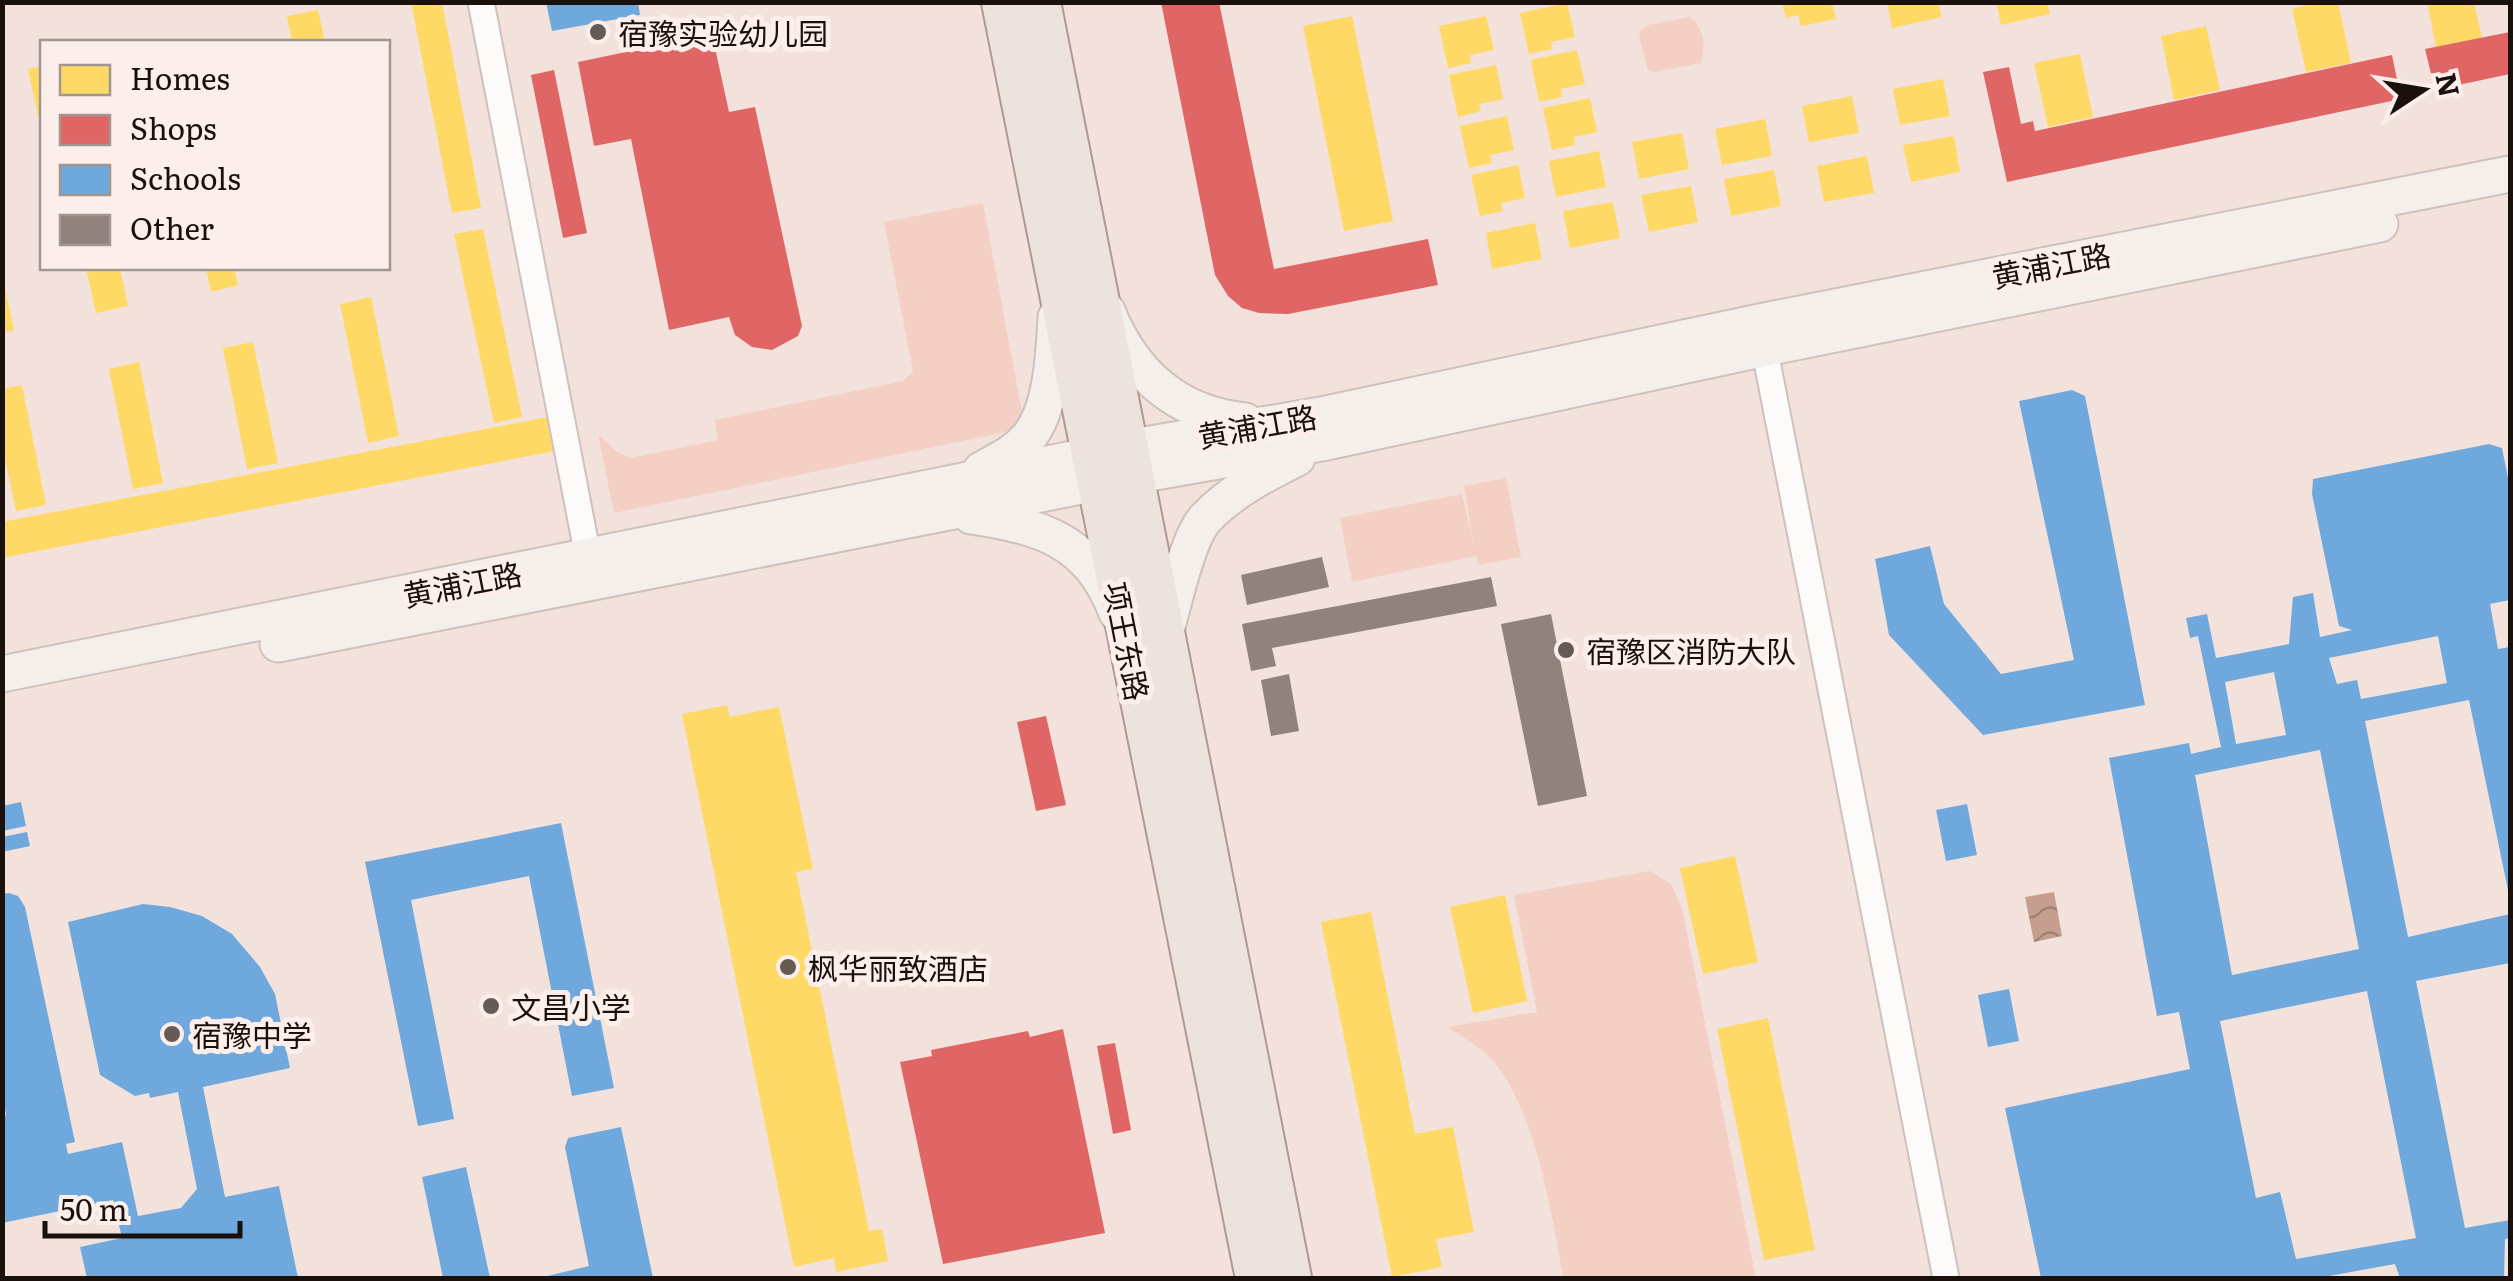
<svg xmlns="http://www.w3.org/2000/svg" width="2513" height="1281" font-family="Literata,'Noto Sans SC',serif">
<defs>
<pattern id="water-waves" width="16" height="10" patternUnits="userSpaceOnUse" patternTransform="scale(2.5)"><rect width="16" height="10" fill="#c69e90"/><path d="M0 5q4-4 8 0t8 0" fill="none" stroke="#a07f74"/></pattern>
</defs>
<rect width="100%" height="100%" fill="#f3e2dc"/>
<!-- garden -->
<path fill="#f4cfc3" d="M1689 17C1704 25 1706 48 1701 63L1654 72 1648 70 1639 37 1641 30 1648 25Z
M983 203 1025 428 614 513 598 434 617 452 631 458 718 440 715 420 903 381 913 371 884 222Z
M1506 478 1521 557 1479 565 1476 556 1352 582 1340 518 1462 494 1474 546 1464 486Z
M1650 871 1671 884 1682 908 1756 1278H1563C1553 1217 1533 1096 1486 1054 1475 1044 1460 1036 1448 1027L1537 1012 1514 895Z"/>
<!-- water -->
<path fill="url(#water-waves)" d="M2054 892 2062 936 2034 942 2025 897Z"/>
<!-- homes -->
<path fill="#ffd966" d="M411 2H442L481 208 452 213Z
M1782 2H1832L1836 19 1801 26 1798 15 1786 18Z
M1887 2H1938L1942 17 1892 28Z
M1996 2H2047L2050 14 2001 25Z
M2320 2H2338L2351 63 2306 72 2292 9Z
M2427 2H2474L2482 38 2436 47Z
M1567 3 1575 37 1551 42 1552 49 1529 54 1520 13Z
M318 10 325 42H292L287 16Z
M1352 16 1393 221 1344 231 1303 26Z
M1486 16 1494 50 1470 55 1471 63 1448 68 1439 26Z
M2206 26 2220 90 2174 100 2161 36Z
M1577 50 1585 84 1561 89 1562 97 1539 102 1531 60Z
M2080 54 2093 117 2048 127 2034 63Z
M1496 65 1503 99 1479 104 1481 111 1458 117 1449 75Z
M42 66V130H41L28 69Z
M1943 79 1950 116 1900 125 1893 89Z
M1852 96 1859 133 1809 142 1802 106Z
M1590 98 1597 132 1574 137 1575 145 1552 150 1543 108Z
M1507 116 1514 150 1490 155 1492 163 1469 168 1460 126Z
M1765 119 1772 156 1722 165 1715 129Z
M1682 133 1689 169 1639 179 1632 142Z
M1954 136 1960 172 1911 182 1903 145Z
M1599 151 1606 187 1556 197 1549 161Z
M1867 156 1874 193 1824 202 1817 166Z
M1518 165 1525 198 1501 203 1503 211 1480 216 1471 175Z
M1774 170 1781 206 1731 216 1724 179Z
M1691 186 1698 222 1649 232 1641 195Z
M1613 202 1620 238 1570 248 1563 211Z
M1535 223 1542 259 1492 269 1486 233Z
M483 229 522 417 494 423 454 234Z
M86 268H120L128 306 96 313Z
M206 268H234L238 285 211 292Z
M4 283 14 330 2 333V284Z
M371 297 399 436 368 443 340 304Z
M253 342 278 463 247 469 223 348Z
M139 362 163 483 133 489 109 369Z
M22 385 46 505 16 511 2 445V389Z
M548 417 555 451 2 558V522Z
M727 705 730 717 779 707 813 869 796 872 869 1231 882 1229 888 1261 836 1272 834 1258 794 1267 682 714Z
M1735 856 1758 962 1703 974 1680 868Z
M1505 895 1527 1001 1473 1013 1450 907Z
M1371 912 1415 1134 1453 1127 1474 1232 1436 1239 1442 1267 1392 1277 1321 922Z
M1768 1018 1815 1250 1764 1260 1717 1029Z"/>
<!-- shops -->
<path fill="#e06666" d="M1161 2H1219L1274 269 1428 239 1438 285 1288 314 1259 313 1242 308 1228 296 1215 275Z
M2510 32V74L2435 90 2425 49Z
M712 34 729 112 755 107 802 326 798 336 772 350 752 347 735 335 729 317 669 330 631 139 594 146 578 62Z
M2392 55 2401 99 2007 182 1983 72 2009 67 2021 124 2033 121 2035 131Z
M554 70 587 233 563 238 531 75Z
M1046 716 1066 805 1036 811 1017 722Z
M1063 1029 1105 1233 943 1264 900 1062 932 1056 931 1050 1028 1031 1030 1037Z
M1115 1043 1131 1130 1113 1134 1097 1046Z"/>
<!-- schools -->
<path fill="#6fa8dc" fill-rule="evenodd" d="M546 2H638L640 15 552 31Z
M2072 390 2085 396 2145 705 1983 735 1889 635 1875 559 1930 546 1944 604 2001 674 2074 660 2019 401Z
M2489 444 2502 448 2510 488V600L2490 604 2498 649 2510 647V900L2469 700 2365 721 2408 937 2510 914V963L2416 981 2465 1228 2510 1220V1238L2505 1239 2504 1278H2400L2395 1264 2318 1278H2041L2005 1108 2190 1069 2179 1012 2157 1016 2109 758 2189 743 2191 754 2221 747 2198 636 2190 638 2186 618 2207 614 2216 658 2289 644 2293 597 2313 593 2320 637 2352 630 2339 626 2312 494 2313 479ZM2438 636 2447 683 2361 699 2357 680 2337 684 2329 658ZM2274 672 2286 735 2236 744 2225 682ZM2320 750 2359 949 2232 975 2195 775ZM2367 991 2416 1238 2296 1259 2280 1192 2256 1198 2220 1021Z
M21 802 26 826 2 831V806Z
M1967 804 1977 855 1946 861 1936 810Z
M561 823 614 1088 572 1096 529 876 411 900 454 1119 418 1126 365 862Z
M27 832 30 846 2 852V837Z
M9 893 18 896 25 907 75 1142 66 1144 68 1154 122 1142 138 1216 181 1208 197 1189 178 1092 150 1098 149 1093 135 1096 100 1075 68 922 143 904 170 907 202 916 232 934 260 967 275 994 290 1068 203 1087 225 1197 279 1186 298 1278H87L80 1247 122 1238 113 1200 2 1223V1125L6 1114 2 1097V894Z
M2009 989 2019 1041 1988 1047 1978 995Z
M621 1127 653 1278H539L589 1266 565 1147 568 1138Z
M466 1167 490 1278H443L422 1177Z"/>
<!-- building -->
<path fill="#92827d" d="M1322 557 1329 587 1247 605 1241 575Z
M1491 577 1497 606 1272 648 1276 666 1251 671 1242 624Z
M1551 614 1587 796 1538 806 1501 624Z
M1289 674 1299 731 1271 736 1261 680Z"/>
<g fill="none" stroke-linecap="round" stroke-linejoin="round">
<defs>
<path id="street" d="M481 2 591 572
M1761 331 1946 1278"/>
<path id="secondary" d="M1107 311C1132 374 1177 414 1245 421
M981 470C997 461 1015 453 1027 439 1052 411 1054 353 1056 317
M971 516C1043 527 1089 540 1117 613
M1164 638C1172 610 1187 539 1205 519 1230 492 1265 474 1297 458
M278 644 1132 476 1327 442 1766 348 2380 224
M2 674 1127 448 1321 415 1759 322 2510 174"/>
<path id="primary" d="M1002 2 1256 1278
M1040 2 1291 1278"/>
</defs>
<!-- street casing -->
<use href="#street" stroke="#cec1bc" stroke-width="29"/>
<!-- secondary casing -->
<use href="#secondary" stroke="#cec1bc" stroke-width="39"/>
<!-- primary casing -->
<use href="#primary" stroke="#af9991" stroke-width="44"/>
<!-- street -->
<use href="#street" stroke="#fdfbfa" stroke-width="25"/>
<!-- secondary -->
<use href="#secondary" stroke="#f5efec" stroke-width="35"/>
<!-- primary -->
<use href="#primary" stroke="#ece2de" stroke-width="40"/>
</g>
<!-- markers -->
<g fill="#665a55" stroke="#fcefeb" stroke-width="4">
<circle cx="598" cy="32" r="10"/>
<circle cx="1566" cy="650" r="10"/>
<circle cx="788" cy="967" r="10"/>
<circle cx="491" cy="1006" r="10"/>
<circle cx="172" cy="1034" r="10"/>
</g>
<g text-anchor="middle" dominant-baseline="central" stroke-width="10" stroke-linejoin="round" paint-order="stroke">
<!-- poi labels -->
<g font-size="30" fill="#1a100c" stroke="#fcefeb" text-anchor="start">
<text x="618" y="32">宿豫实验幼儿园</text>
<text x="1586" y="650">宿豫区消防大队</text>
<text x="808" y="967">枫华丽致酒店</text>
<text x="511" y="1006">文昌小学</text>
<text x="192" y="1034">宿豫中学</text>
</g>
<!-- street labels -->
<g font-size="30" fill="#1a100c" stroke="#fcefeb">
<text transform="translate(2051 264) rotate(-11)">黄浦江路</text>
<text transform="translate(1257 425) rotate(-10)">黄浦江路</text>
<text transform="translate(462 583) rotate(-11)">黄浦江路</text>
<text transform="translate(1128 641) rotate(79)">项王东路</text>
</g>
</g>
<!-- border -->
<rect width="2513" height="1281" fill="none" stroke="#1a100c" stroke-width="10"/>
<!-- legend -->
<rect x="40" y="40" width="350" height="230" fill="#fcefeb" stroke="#a29692" stroke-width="2.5"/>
<rect x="60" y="65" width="50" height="30" fill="#ffd966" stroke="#a29692" stroke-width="2.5"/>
<text x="130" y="90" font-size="30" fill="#1a100c">Homes</text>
<rect x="60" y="115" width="50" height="30" fill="#e06666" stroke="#a29692" stroke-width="2.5"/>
<text x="130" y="140" font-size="30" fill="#1a100c">Shops</text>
<rect x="60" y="165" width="50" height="30" fill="#6fa8dc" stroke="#a29692" stroke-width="2.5"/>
<text x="130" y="190" font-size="30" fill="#1a100c">Schools</text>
<rect x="60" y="215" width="50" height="30" fill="#92827d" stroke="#a29692" stroke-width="2.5"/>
<text x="130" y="240" font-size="30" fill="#1a100c">Other</text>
<!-- north arrow -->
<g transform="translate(2423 90) rotate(78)" stroke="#fcefeb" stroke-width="8" paint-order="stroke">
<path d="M0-8L18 38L0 25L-18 38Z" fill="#1a100c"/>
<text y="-15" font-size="28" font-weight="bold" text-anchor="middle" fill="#1a100c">N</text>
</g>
<!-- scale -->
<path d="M45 1221v15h195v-15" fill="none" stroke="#1a100c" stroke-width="5"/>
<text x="60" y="1221" font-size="30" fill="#1a100c" stroke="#fcefeb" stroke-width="8" paint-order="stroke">50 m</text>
</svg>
